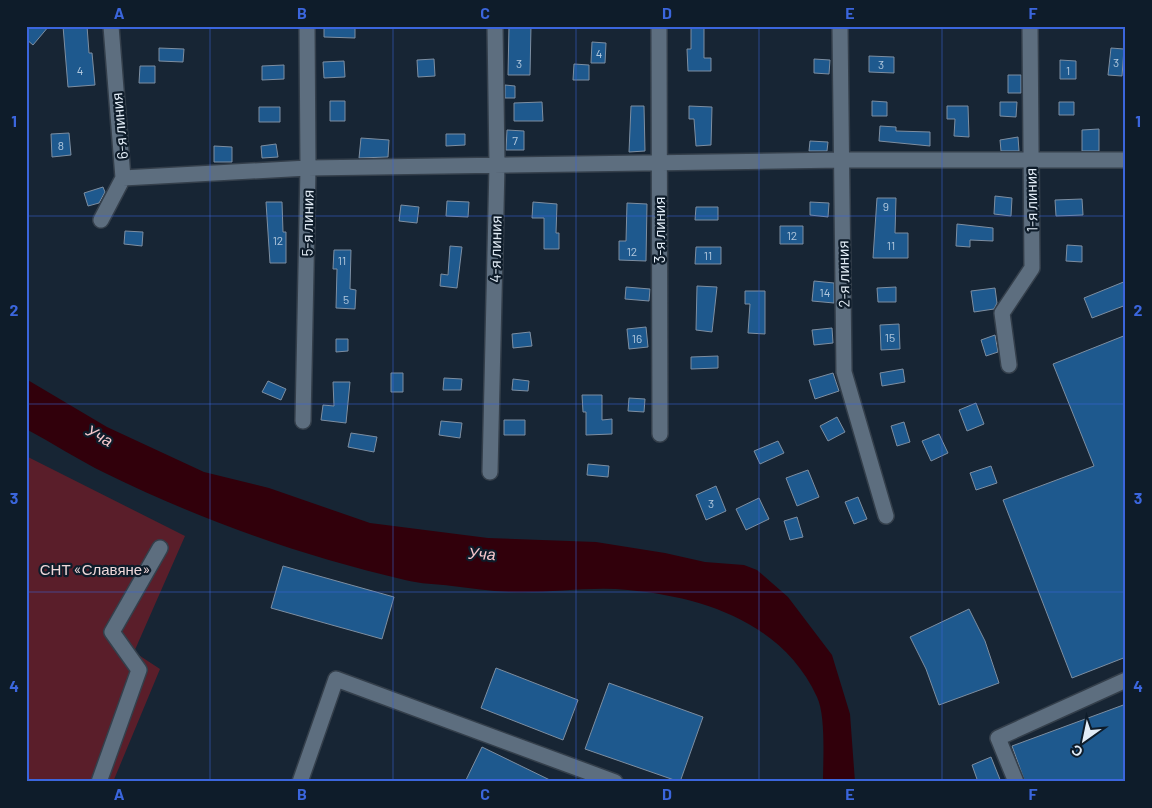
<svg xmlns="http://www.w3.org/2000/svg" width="1152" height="808" font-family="Barlow,sans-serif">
<rect width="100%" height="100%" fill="#172534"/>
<!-- green -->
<path fill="#5a1e2a" d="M26 456 185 536 134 652 160 669 113 782H26Z"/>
<!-- water -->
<path fill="#31000b" d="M26 379 107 427 204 472 269 488 370 523 488 538 596 542 665 553 705 562 744 565 757 570 788 597 832 655 850 714 855 782H823C823 760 826 716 817 697 783 623 704 597 628 590 589 586 548 594 509 592 490 591 471 588 452 586 437 584 420 584 405 580 301 556 201 520 105 473 78 460 53 443 26 429Z"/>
<!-- building -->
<path fill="#1e598e" stroke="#7d8ea1" d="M26 26H49L33 45 26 39Z
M63 26H87L89 53H92L95 85 68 87Z
M324 26H355V38L324 37Z
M509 26H531L530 75H508Z
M691 26H704V58H711V71H688L687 49H691Z
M592 42 606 43 605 63H591Z
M159 48 184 49 183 62 159 61Z
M1111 48 1124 49 1122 76 1108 75Z
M869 56 894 57V73L869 72Z
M434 59 435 76 418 77 417 60Z
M814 59 830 60 829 74 814 73Z
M1060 60 1076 61V79H1060Z
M344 61 345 77 324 78 323 62Z
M574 64 589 65V80H573Z
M284 65V79L262 80V66Z
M140 66H155V83H139Z
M1008 75H1021V93H1008Z
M505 85 515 86V98H505Z
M330 101H345V121H330Z
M872 101 887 102V116H872Z
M542 102 543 121H514V103Z
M1000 102H1017L1016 117 1000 116Z
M1059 102H1074V115H1059Z
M631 106H644L645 151 629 152Z
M689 106 712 107 711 145 696 146 694 119H689Z
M947 106H968L969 137 954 136 955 119H947Z
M259 107H280V122H259Z
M880 126 896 127V131L930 132V146L879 141Z
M1099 129V151H1082V130Z
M507 130 524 131V150H506Z
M69 133 71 155 52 157 51 134Z
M446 134H465V145L446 146Z
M1018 137 1019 151H1001L1000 140Z
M361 138 389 140 388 157 359 158Z
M810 141 828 142 827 151H809Z
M276 144 278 157 262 158 261 146Z
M214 146 232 147V162H214Z
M103 187 105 192 99 203 88 206 84 193Z
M995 196 1012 198 1011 216 994 214Z
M877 198H896L895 233H908V258H873Z
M1082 199 1083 215 1056 216 1055 200Z
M447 201 469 202 468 217 446 216Z
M266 202H282L283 232H286V263H270Z
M533 202 557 204 556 233H559V249H544V218H532Z
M810 202 829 203 828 217 810 215Z
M627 203 647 204 646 261 619 260V241H626Z
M401 205 419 207 417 223 399 221Z
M696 207H718V220H695Z
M957 224 993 228V241L970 240V247L956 246Z
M780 226H803V244H780Z
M125 231 143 232 142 246 124 244Z
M1067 245 1082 246V262L1066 261Z
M450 246 462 247 457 288 440 286 441 274 448 275Z
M696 247H721V264H695Z
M334 250H351L350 289 356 290 355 309 336 308 337 269H333Z
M814 281 834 283V303L812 301Z
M1126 281V305L1092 318 1084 298Z
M697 286 717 287 712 332 696 330Z
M626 287 650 289 649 301 625 299Z
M896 287V302H878L877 288Z
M995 288 997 303 994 309 974 312 971 291Z
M745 291H765V334L748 333 750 304H745Z
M899 324 900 349 881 350 880 325Z
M646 327 648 347 629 349 627 329Z
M832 328 833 343 814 345 812 330Z
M530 332 532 346 513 348 512 334Z
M995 335 998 352 986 356 981 340Z
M1126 335V657L1072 678 1003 500 1094 466 1053 364Z
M336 339H348V351L336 352Z
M718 356V368L691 369V357Z
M903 369 905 382 882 386 880 373Z
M391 373H403V392H391Z
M833 373 839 391 815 399 809 380Z
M444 378 462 379 461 390H443Z
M513 379 529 381 528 391 512 390Z
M268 381 286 389 281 400 262 392Z
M333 382H350L346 423 321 420 323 405 334 406Z
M582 395H602V420L612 419V434L586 435V412H583Z
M629 398 645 399 644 412 628 411Z
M976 403 984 424 967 431 959 410Z
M837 417 845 432 828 441 820 426Z
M504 420H525V435H504Z
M441 421 462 423 460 438 439 435Z
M904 422 910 442 897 446 891 426Z
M351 433 377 437 374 452 348 447Z
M939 434 948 453 931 461 922 441Z
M778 441 784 453 760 464 754 451Z
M588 464 609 466 608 477 587 475Z
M991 466 997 483 976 490 970 473Z
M808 470 819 497 797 506 786 478Z
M716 486 726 511 706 520 696 495Z
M858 497 867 519 854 524 845 502Z
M759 498 769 519 746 530 736 509Z
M797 517 803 537 790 540 784 521Z
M283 566 394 597 382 639 271 608Z
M969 609 985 641 999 683 939 705 926 669 910 637Z
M496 668 578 700 563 740 481 708Z
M609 683 703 717 680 782 585 749Z
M1126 704V782H1025L1012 746Z
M482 747 554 782H465Z
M991 757 1001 782H978L972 765Z"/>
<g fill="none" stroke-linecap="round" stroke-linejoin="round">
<defs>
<path id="minor" d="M659 26 660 434
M840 26 844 372 886 516
M123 178 308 168 841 160H1123
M101 220 123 178 111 26
M1009 365 1002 313 1032 268 1030 26
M303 421 308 168 307 26
M490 472 497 165 495 26
M99 782 139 670 112 632 160 548
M300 782 336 679 615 782
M1016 782 998 738 1126 680"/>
</defs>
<!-- minor casing -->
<use href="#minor" stroke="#343f4b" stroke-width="18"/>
<!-- minor -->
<use href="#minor" stroke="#5d6e7f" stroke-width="15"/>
</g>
<!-- grid -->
<path fill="none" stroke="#3b66dd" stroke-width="1" stroke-opacity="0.55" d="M210 26V782M393 26V782M576 26V782M759 26V782M942 26V782M26 216H1126M26 404H1126M26 592H1126"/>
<g text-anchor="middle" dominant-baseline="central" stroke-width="4.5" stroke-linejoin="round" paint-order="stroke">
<!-- number labels -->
<g font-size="12" fill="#b2c8dd">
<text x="599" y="53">4</text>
<text x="1116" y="62">3</text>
<text x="519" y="63">3</text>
<text x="881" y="64">3</text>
<text x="80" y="70">4</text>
<text x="1068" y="70">1</text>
<text x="515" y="140">7</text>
<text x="61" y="145">8</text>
<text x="886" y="206">9</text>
<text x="792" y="235">12</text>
<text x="278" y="240">12</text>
<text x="891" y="245">11</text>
<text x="632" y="251">12</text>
<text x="708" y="255">11</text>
<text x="342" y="260">11</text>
<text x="825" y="292">14</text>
<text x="346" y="299">5</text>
<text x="890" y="337">15</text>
<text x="637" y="338">16</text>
<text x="711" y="503">3</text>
</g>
<!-- street labels -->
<g font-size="15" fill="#e3edf7" stroke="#0e1c2a">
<text transform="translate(119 126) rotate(-95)">6-я линия</text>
<text transform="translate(1031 200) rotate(-91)">1-я линия</text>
<text transform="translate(307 223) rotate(-89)">5-я линия</text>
<text transform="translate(659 230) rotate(-90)">3-я линия</text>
<text transform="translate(495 249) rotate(-89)">4-я линия</text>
<text transform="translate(843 274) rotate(-91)">2-я линия</text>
</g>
<!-- park labels -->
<g font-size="15" fill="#efd7d9" stroke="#0e1c2a">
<text x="95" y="569">СНТ «Славяне»</text>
</g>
<!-- water labels -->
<g font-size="16" font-style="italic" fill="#f7c8cd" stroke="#0e1c2a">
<text transform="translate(100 435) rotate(29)">Уча</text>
<text transform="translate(482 553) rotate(3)">Уча</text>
</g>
</g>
<!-- border -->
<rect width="1152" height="808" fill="none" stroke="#0e1c2a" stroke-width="55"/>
<!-- north arrow -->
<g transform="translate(1084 740) rotate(213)" stroke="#0e1c2a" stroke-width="4" paint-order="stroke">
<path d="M0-4L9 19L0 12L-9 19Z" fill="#e3edf7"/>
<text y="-8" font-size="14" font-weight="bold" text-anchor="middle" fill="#e3edf7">С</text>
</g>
<rect x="28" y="28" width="1096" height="752" fill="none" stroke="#3b66dd" stroke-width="2"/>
<g font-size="16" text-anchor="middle" font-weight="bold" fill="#3b66dd">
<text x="119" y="19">A</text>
<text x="302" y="19">B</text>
<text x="485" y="19">C</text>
<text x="667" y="19">D</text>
<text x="850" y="19">E</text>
<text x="1033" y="19">F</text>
<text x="14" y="127">1</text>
<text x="1138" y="127">1</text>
<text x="14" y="316">2</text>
<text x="1138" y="316">2</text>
<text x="14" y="504">3</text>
<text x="1138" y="504">3</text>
<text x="14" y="692">4</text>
<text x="1138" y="692">4</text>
<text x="119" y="800">A</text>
<text x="302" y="800">B</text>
<text x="485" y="800">C</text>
<text x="667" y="800">D</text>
<text x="850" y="800">E</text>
<text x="1033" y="800">F</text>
</g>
</svg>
